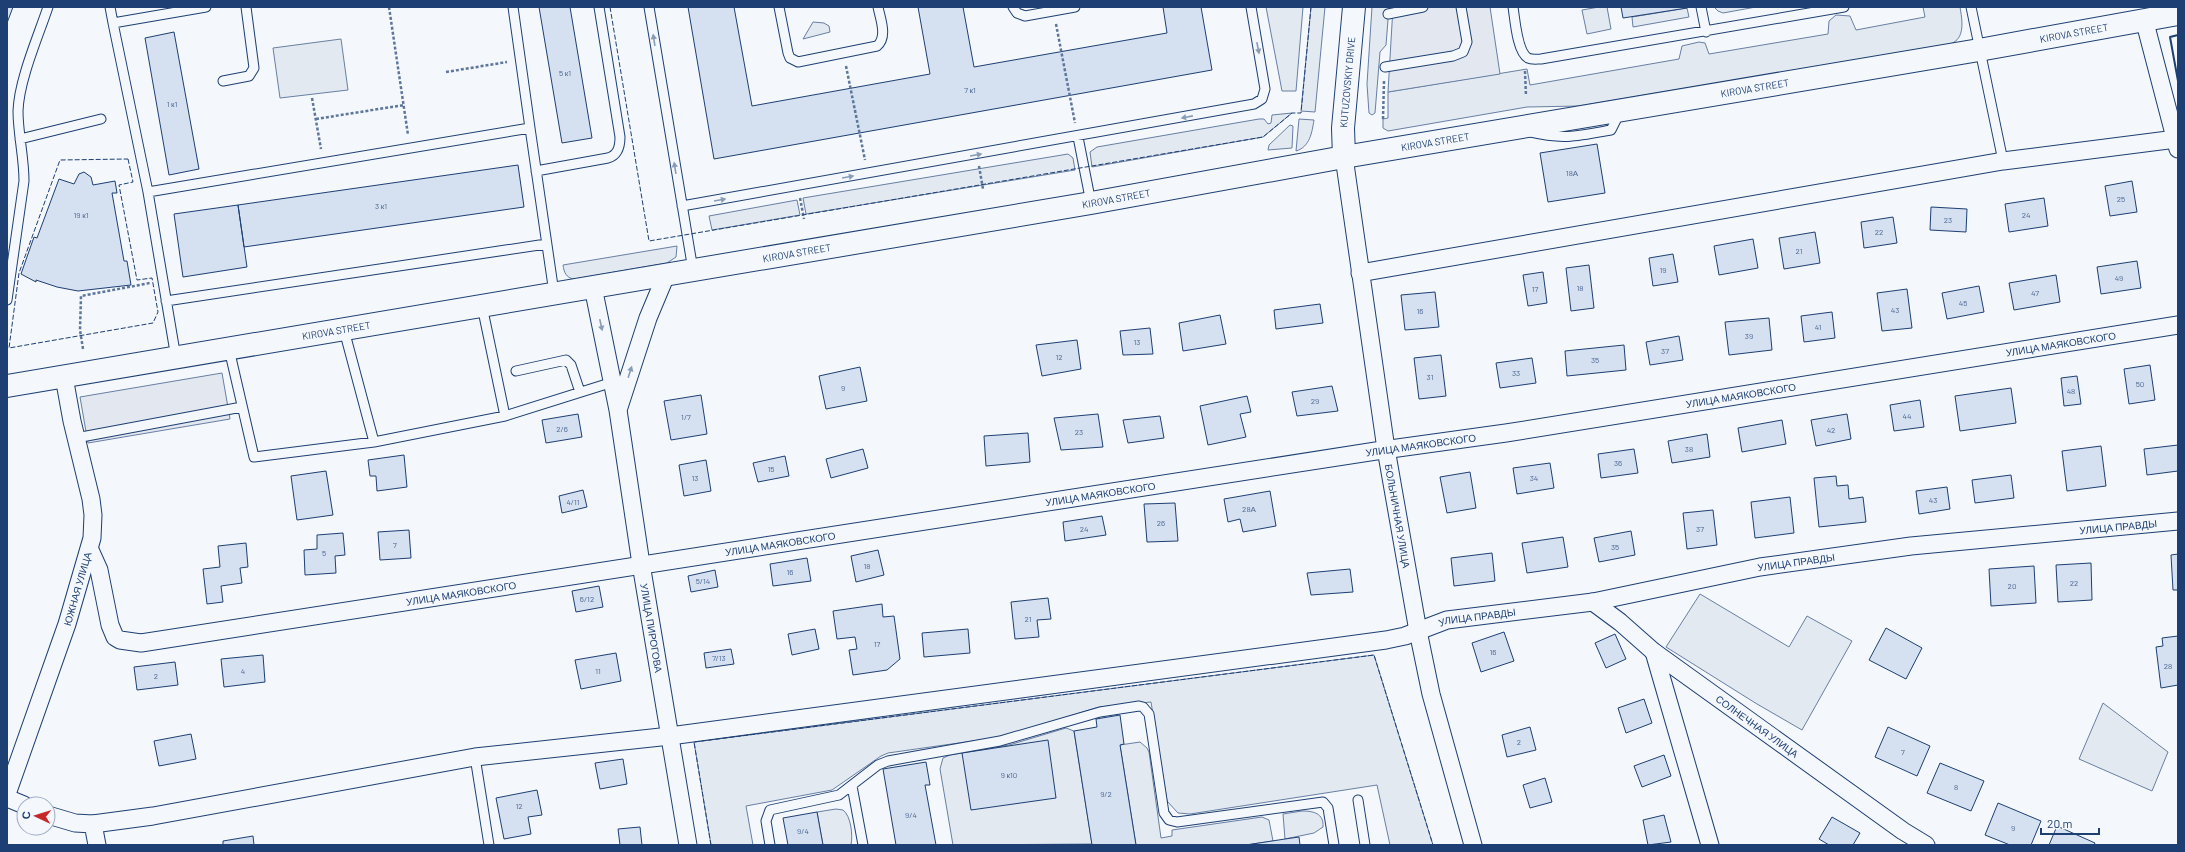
<svg xmlns="http://www.w3.org/2000/svg" width="2185" height="852" font-family="Barlow,sans-serif">
<rect width="100%" height="100%" fill="#f4f7fb"/>
<!-- green -->
<path fill="#e3e9f0" stroke="#687fa3" d="M1266 7H1303L1296 91H1282Z
M1311 7H1325L1315 112 1301 111Z
M1372 7H1389L1386 45 1380 52 1375 113 1372 115 1369 113 1367 84Z
M1599 7H1607L1611 29 1587 34 1582 10Z
M1714 7H1756L1723 13 1718 11Z
M1923 7H1960C1962 19 1966 39 1950 44L1579 106 1527 107 1388 131 1383 128V119L1388 118V92L1527 69 1530 85 1679 59 1682 46 1699 42 1705 43 1709 54 1828 34 1829 21 1836 15 1850 16 1856 30 1925 17Z
M1687 8 1689 17 1633 27 1632 17Z
M813 22 824 23 829 26 830 32 803 39Z
M341 39 348 90 280 98 273 48Z
M1292 113 1263 137 1092 167 1090 152 1097 147 1259 119H1264L1268 124 1271 123 1272 115Z
M1299 119 1314 120C1312 132 1310 147 1296 151Z
M1290 125 1293 126 1292 148 1268 150 1269 145Z
M1068 154 1073 158 1075 170 806 214 803 198Z
M797 200 800 215 712 230 709 216Z
M677 246 676 257 667 263 574 279C566 278 564 272 563 265Z
M1700 594 1789 647 1807 616 1852 641 1802 730 1757 704 1666 647Z
M1374 655 1433 845H1390L1377 785 1190 814 1178 813 1167 801 1151 702 1099 707 1001 737 888 753 881 756 832 790 746 806 753 845H711L694 742Z
M2103 703 2168 752 2152 791 2079 759Z
M1066 728 1074 731 1092 844 953 845 940 769 943 758 950 755 1009 745Z
M1140 742 1147 748 1149 752 1161 838 1172 836V830L1262 817 1269 820 1273 841 1246 845H1136L1120 745Z
M836 809 843 810C851 816 853 835 851 845H823L817 812Z
M1302 811C1313 811 1324 813 1323 827L1314 833 1285 839 1283 814Z"/>
<!-- parking -->
<path fill="#e3e8f0" stroke="#687fa3" d="M1393 7H1490L1500 74 1388 92Z
M222 373 230 419 88 443 80 397Z"/>
<!-- building -->
<path fill="#d5e0f0" stroke="#1d3f73" d="M7 7H13L7 23Z
M539 7H570L592 138 562 143Z
M688 7H734L752 106 930 74 918 7H963L974 67 1167 33 1163 7H1201L1212 70 714 159Z
M1621 7H1687V8L1623 18Z
M174 32 199 169 169 175 145 38Z
M1597 144 1605 193 1548 202 1540 153Z
M518 165 524 207 244 247 238 205Z
M84 172 91 177 93 185 115 181 117 193H112L124 261H127L131 285 78 291 57 287 36 280V282L21 274 34 237 37 238 59 179 74 184 79 174Z
M2132 181 2137 212 2110 216 2105 186Z
M2044 198 2048 226 2009 232 2005 204Z
M238 205 247 267 183 277 174 214Z
M1931 207 1967 209 1966 232 1930 230Z
M1893 217 1897 243 1864 248 1861 222Z
M1815 232 1820 263 1784 269 1779 238Z
M1753 239 1758 268 1719 275 1714 246Z
M1673 254 1678 282 1653 286 1649 258Z
M2137 261 2141 288 2101 294 2097 267Z
M1589 265 1594 308 1571 311 1566 268Z
M1543 272 1547 303 1528 306 1523 275Z
M2056 275 2060 302 2014 310 2009 283Z
M1979 286 1984 312 1947 319 1942 293Z
M1907 289 1912 328 1882 331 1877 293Z
M1435 292 1439 327 1405 330 1401 295Z
M1320 304 1323 323 1276 329 1274 310Z
M1832 312 1835 338 1804 342 1801 316Z
M1220 315 1226 344 1183 351 1179 323Z
M1769 318 1772 350 1729 355 1725 322Z
M1150 328 1153 354 1123 355 1120 331Z
M1679 336 1683 360 1650 365 1646 342Z
M1077 340 1081 369 1042 376 1036 345Z
M1624 345 1626 370 1567 376 1565 351Z
M1441 355 1446 396 1419 399 1414 358Z
M1532 358 1536 383 1500 388 1496 363Z
M2150 365 2155 400 2129 404 2124 369Z
M860 367 867 401 826 409 819 376Z
M2077 376 2081 404 2064 406 2061 378Z
M1332 386 1338 411 1297 416 1292 392Z
M2011 388 2016 423 1960 431 1955 396Z
M701 395 707 434 671 440 664 401Z
M1247 396 1251 412 1240 414 1246 437 1208 445 1200 406Z
M1920 400 1924 427 1894 431 1890 405Z
M578 414 582 437 546 443 542 420Z
M1098 414 1103 447 1061 450 1054 418Z
M1847 414 1851 439 1816 446 1811 420Z
M1160 416 1164 438 1128 443 1123 420Z
M1782 420 1786 444 1742 452 1738 428Z
M1028 433 1030 462 986 466 984 436Z
M1707 434 1710 457 1672 463 1668 441Z
M2178 445V471L2147 475 2144 449Z
M2101 446 2106 486 2067 491 2062 451Z
M863 449 868 468 831 478 826 459Z
M1634 449 1638 473 1601 478 1598 454Z
M404 455 407 487 377 491 376 476H370L368 460Z
M785 456 789 476 758 482 753 463Z
M706 460 711 491 684 496 679 465Z
M1550 463 1554 488 1517 494 1513 468Z
M326 471 333 515 297 520 291 476Z
M1470 472 1476 508 1447 513 1440 477Z
M2011 475 2014 498 1975 503 1972 480Z
M1836 476 1837 486 1848 485 1849 499 1863 497 1866 522 1819 527 1814 478Z
M1947 487 1950 509 1919 514 1916 491Z
M583 490 587 507 562 513 559 496Z
M1270 491 1276 526 1243 532 1240 519 1228 522 1224 499Z
M1790 497 1794 533 1755 538 1751 502Z
M1175 503 1178 541 1147 542 1144 504Z
M1713 510 1717 545 1687 549 1683 513Z
M1102 516 1106 535 1065 541 1063 522Z
M409 530 411 558 380 560 378 532Z
M1631 531 1635 555 1599 562 1594 538Z
M343 533 345 555 335 556 336 573 305 575 304 550 317 549V535Z
M1563 537 1568 567 1527 573 1522 543Z
M246 543 248 567 240 568 242 583 221 586 223 602 207 604 203 569 220 567 218 546Z
M878 550 884 575 856 582 851 556Z
M1492 553 1495 581 1454 586 1451 558Z
M2178 554V590H2173L2171 555Z
M807 558 811 581 773 586 770 564Z
M2091 563 2092 600 2058 602 2056 565Z
M2034 566 2036 603 1991 606 1989 569Z
M1350 569 1353 592 1311 595 1307 573Z
M715 570 718 587 691 592 688 576Z
M599 586 603 607 576 612 572 591Z
M1048 598 1051 619 1037 620 1039 637 1015 639 1011 602Z
M882 604 883 617 894 616 900 659 887 670 853 675 849 650 857 649 855 637 837 639 833 611Z
M1886 628 1922 648 1906 679 1869 660Z
M815 629 819 649 792 655 788 634Z
M968 629 970 653 924 657 922 633Z
M1504 632 1514 661 1481 672 1472 643Z
M1615 634 1626 659 1606 668 1595 643Z
M2178 636V685L2161 688 2156 647 2163 646 2162 638Z
M731 649 734 664 706 668 704 653Z
M616 653 621 681 581 689 575 660Z
M263 655 265 682 224 687 221 659Z
M175 662 178 685 137 690 134 667Z
M1644 699 1652 723 1626 733 1618 708Z
M1120 715 1124 744 1120 745 1136 845H1092L1074 731 1097 727 1096 719Z
M1530 727 1536 750 1507 757 1502 735Z
M1888 727 1930 746 1917 776 1875 757Z
M191 734 196 759 159 766 154 741Z
M1048 740 1056 798 971 810 962 753Z
M1664 755 1671 776 1642 787 1634 766Z
M623 759 627 784 600 789 595 763Z
M926 762 930 785H925L936 845H896L883 769Z
M1940 763 1984 781 1971 811 1927 793Z
M1545 778 1552 802 1530 808 1523 785Z
M537 790 542 815 528 817 531 834 504 839 496 798Z
M1998 803 2041 821 2031 845H2010L1985 835Z
M817 812 823 845H788L783 818Z
M1664 815 1671 842 1648 845 1643 820Z
M1832 817 1860 833 1853 845H1829L1819 839Z
M2057 826 2095 843 2094 845H2049Z
M640 827 642 845H620L618 829Z
M253 836 254 845H223V841Z
M1299 837 1300 845H1246L1285 839Z"/>
<g fill="none" stroke-linecap="round" stroke-linejoin="round">
<defs>
<path id="lane" d="M110 7 113 23
M513 7 530 128
M649 7 693 270
M779 7 788 53 790 58 798 62 877 46C888 37 880 18 878 7
M1013 7 1017 13 1025 16 1075 7
M1513 7C1515 19 1517 52 1528 58 1532 60 1537 59 1541 59L1844 7
M1701 7 1706 32
M1971 7 2003 161
M1388 14 1423 7
M1385 67 1453 56 1463 52 1467 42 1461 7
M223 81 249 76 254 68 246 7
M1530 132C1563 140 1578 136 1611 130L1620 112
M1078 137 1091 203
M20 139 101 119
M536 171 608 158C618 155 620 147 620 137L599 7
M148 192 113 23 206 7
M682 206 1254 104 1262 99 1265 89 1251 7
M7 300 24 181C24 157 18 134 18 111 19 80 38 37 48 7
M166 301 546 244
M482 306 505 416
M344 330 374 442
M229 349 254 457 374 442 505 416 613 382
M176 358 148 192 530 128 554 293
M516 371 566 360 571 365 580 392
M76 438 242 407
M475 757 489 845
M852 786 863 845
M1358 800 1365 845
M770 845 766 821 770 810 839 795 878 765 888 761 1000 741 1100 712 1139 706 1143 707 1149 714 1164 813 1169 820 1177 822 1323 802 1328 808 1334 845"/>
<g id="street">
<path d="M2144 19 2178 149"/>
<path id="s1" d="M1344 157 1386 449 1418 631 1431 694 1473 845"/>
<path d="M1360 273 2003 161 2176 139"/>
<path id="s2" d="M593 287 618 410 641 564 688 845"/>
<path d="M619 407 648 318 666 275"/>
<path id="s3" d="M90 550 99 570 110 625 115 637 120 640 141 643 1376 451 1506 433 2178 325"/>
<path id="s4" d="M1593 602 1620 622 1654 652 1903 831 1926 845"/>
<path d="M1654 652 1710 845"/>
<path id="s5" d="M7 794 67 624 92 538 93 515 91 499 72 421 64 377"/>
<path d="M7 798 24 805"/>
<path d="M48 815 75 823 93 824 97 845"/>
<path id="s6" d="M93 824 153 816 475 757 670 736 1386 640 1405 636 1447 620 1593 602 1760 567 1911 546 2178 521"/>
</g>
<g id="secondary">
<path id="s7" d="M1344 157 1343 128 1354 7"/>
<path id="s8" d="M7 386 1091 203 1344 157 1979 50 2178 14"/>
</g>
</defs>
<!-- lane casing -->
<use href="#lane" stroke="#1d3f73" stroke-width="11"/>
<!-- street casing -->
<use href="#street" stroke="#1d3f73" stroke-width="19"/>
<!-- secondary casing -->
<use href="#secondary" stroke="#1d3f73" stroke-width="24"/>
<!-- path -->
<path stroke="#5e769c" stroke-width="2.5" stroke-dasharray="3 2" stroke-linecap="butt" d="M389 7 408 135
M1056 24 1075 123
M846 66 865 160
M1525 71 1526 96
M446 72 507 62
M312 98 321 149
M316 119 404 105
M1383 119 1384 81
M979 166 983 189
M800 198 804 219
M83 349 80 330 81 296 150 283"/>
<!-- lane -->
<use href="#lane" stroke="#f4f7fb" stroke-width="9"/>
<!-- street -->
<use href="#street" stroke="#f4f7fb" stroke-width="17"/>
<!-- secondary -->
<use href="#secondary" stroke="#f4f7fb" stroke-width="22"/>
<!-- fence -->
<path stroke="#1d3f73" stroke-width="1" stroke-dasharray="5 2" stroke-linecap="butt" d="M610 7 649 241 1263 137 1292 113H1301L1311 7
M128 159 133 182 119 185 137 280 152 278 158 312 153 323 9 348 19 273 60 160Z
M711 845 694 742 1374 655 1433 845"/>
<!-- wall -->
<path stroke="#1d3f73" stroke-width="2" d="M2178 35 2170 37 2178 81"/>
</g>
<!-- one-way arrows -->
<defs><path id="oneway-solid" d="M-6-.8H1V-3.2L6.5 0L1 3.2V.8H-6Z"/></defs>
<g fill="#889bb7">
<use href="#oneway-solid" transform="translate(654 40) rotate(-99)"/>
<use href="#oneway-solid" transform="translate(1258 48) rotate(79)"/>
<use href="#oneway-solid" transform="translate(1187 117) rotate(169)"/>
<use href="#oneway-solid" transform="translate(976 155) rotate(-10)"/>
<use href="#oneway-solid" transform="translate(675 168) rotate(-99)"/>
<use href="#oneway-solid" transform="translate(848 177) rotate(-10)"/>
<use href="#oneway-solid" transform="translate(720 200) rotate(-10)"/>
<use href="#oneway-solid" transform="translate(601 325) rotate(78)"/>
<use href="#oneway-solid" transform="translate(630 372) rotate(-72)"/>
</g>
<g text-anchor="middle" dominant-baseline="central" stroke-width="3" stroke-linejoin="round" paint-order="stroke">
<!-- number labels -->
<g font-size="8" fill="#4b6792">
<text x="565" y="73">5 к1</text>
<text x="970" y="90">7 к1</text>
<text x="172" y="104">1 к1</text>
<text x="1572" y="173">18А</text>
<text x="2121" y="199">25</text>
<text x="381" y="206">3 к1</text>
<text x="81" y="215">19 к1</text>
<text x="2026" y="215">24</text>
<text x="1948" y="220">23</text>
<text x="1879" y="232">22</text>
<text x="1799" y="251">21</text>
<text x="1663" y="270">19</text>
<text x="2119" y="278">49</text>
<text x="1580" y="288">18</text>
<text x="1535" y="289">17</text>
<text x="2035" y="293">47</text>
<text x="1963" y="303">45</text>
<text x="1895" y="310">43</text>
<text x="1420" y="311">16</text>
<text x="1818" y="327">41</text>
<text x="1749" y="336">39</text>
<text x="1137" y="342">13</text>
<text x="1665" y="351">37</text>
<text x="1059" y="357">12</text>
<text x="1595" y="360">35</text>
<text x="1516" y="373">33</text>
<text x="1430" y="377">31</text>
<text x="2140" y="384">50</text>
<text x="843" y="388">9</text>
<text x="2071" y="391">48</text>
<text x="1315" y="401">29</text>
<text x="1907" y="416">44</text>
<text x="686" y="417">1/7</text>
<text x="562" y="429">2/6</text>
<text x="1831" y="430">42</text>
<text x="1079" y="432">23</text>
<text x="1689" y="449">38</text>
<text x="1618" y="463">36</text>
<text x="771" y="469">15</text>
<text x="695" y="478">13</text>
<text x="1534" y="478">34</text>
<text x="1933" y="500">43</text>
<text x="573" y="502">4/11</text>
<text x="1249" y="509">28А</text>
<text x="1161" y="523">26</text>
<text x="1084" y="529">24</text>
<text x="1700" y="529">37</text>
<text x="395" y="545">7</text>
<text x="1615" y="547">35</text>
<text x="324" y="553">5</text>
<text x="867" y="566">18</text>
<text x="790" y="572">16</text>
<text x="703" y="581">5/14</text>
<text x="2074" y="583">22</text>
<text x="2012" y="586">20</text>
<text x="587" y="599">6/12</text>
<text x="1028" y="619">21</text>
<text x="877" y="644">17</text>
<text x="1493" y="652">16</text>
<text x="719" y="658">7/13</text>
<text x="2168" y="666">28</text>
<text x="243" y="671">4</text>
<text x="598" y="671">11</text>
<text x="156" y="676">2</text>
<text x="1519" y="742">2</text>
<text x="1903" y="752">7</text>
<text x="1009" y="775">9 к10</text>
<text x="1956" y="787">8</text>
<text x="1106" y="794">9/2</text>
<text x="519" y="806">12</text>
<text x="911" y="815">9/4</text>
<text x="2013" y="828">9</text>
<text x="803" y="831">9/4</text>
</g>
<!-- street labels -->
<g font-size="10" fill="#1d3f73" stroke="#f4f7fb">
<text stroke="none"><textPath href="#s8" startOffset="2097">KIROVA STREET</textPath></text>
<text stroke="none"><textPath href="#s7" startOffset="75">KUTUZOVSKIY DRIVE</textPath></text>
<text stroke="none"><textPath href="#s8" startOffset="1773">KIROVA STREET</textPath></text>
<text stroke="none"><textPath href="#s8" startOffset="1449">KIROVA STREET</textPath></text>
<text stroke="none"><textPath href="#s8" startOffset="1125">KIROVA STREET</textPath></text>
<text stroke="none"><textPath href="#s8" startOffset="801">KIROVA STREET</textPath></text>
<text stroke="none"><textPath href="#s8" startOffset="334">KIROVA STREET</textPath></text>
<text stroke="none"><textPath href="#s3" startOffset="2061">УЛИЦА МАЯКОВСКОГО</textPath></text>
<text stroke="none"><textPath href="#s3" startOffset="1737">УЛИЦА МАЯКОВСКОГО</textPath></text>
<text stroke="none"><textPath href="#s3" startOffset="1413">УЛИЦА МАЯКОВСКОГО</textPath></text>
<text stroke="none"><textPath href="#s3" startOffset="1089">УЛИЦА МАЯКОВСКОГО</textPath></text>
<text stroke="none"><textPath href="#s1" startOffset="363">БОЛЬНИЧНАЯ УЛИЦА</textPath></text>
<text stroke="none"><textPath href="#s6" startOffset="2049">УЛИЦА ПРАВДЫ</textPath></text>
<text stroke="none"><textPath href="#s3" startOffset="765">УЛИЦА МАЯКОВСКОГО</textPath></text>
<text stroke="none"><textPath href="#s6" startOffset="1725">УЛИЦА ПРАВДЫ</textPath></text>
<text stroke="none"><textPath href="#s5" startOffset="217">ЮЖНАЯ УЛИЦА</textPath></text>
<text stroke="none"><textPath href="#s3" startOffset="442">УЛИЦА МАЯКОВСКОГО</textPath></text>
<text stroke="none"><textPath href="#s6" startOffset="1401">УЛИЦА ПРАВДЫ</textPath></text>
<text stroke="none"><textPath href="#s2" startOffset="346">УЛИЦА ПИРОГОВА</textPath></text>
<text stroke="none"><textPath href="#s4" startOffset="206">СОЛНЕЧНАЯ УЛИЦА</textPath></text>
</g>
</g>
<!-- border -->
<rect width="2185" height="852" fill="none" stroke="#1d3f73" stroke-width="16"/>
<!-- north arrow -->
<g transform="translate(36 816) rotate(274)"><circle r="19" fill="#f4f7fb" stroke="#9eadc5"/>
<path d="M0-3L7 15L0 10L-7 15Z" fill="#c62828"/>
<text y="-6" font-size="11" font-weight="bold" text-anchor="middle" fill="#1d3f73">С</text>
</g>
<!-- scale -->
<path d="M2041 828v6h58v-6" fill="none" stroke="#1d3f73" stroke-width="2"/>
<text x="2047" y="828" font-size="12" fill="#1d3f73" stroke="#f4f7fb" stroke-width="3" paint-order="stroke">20 m</text>
</svg>
